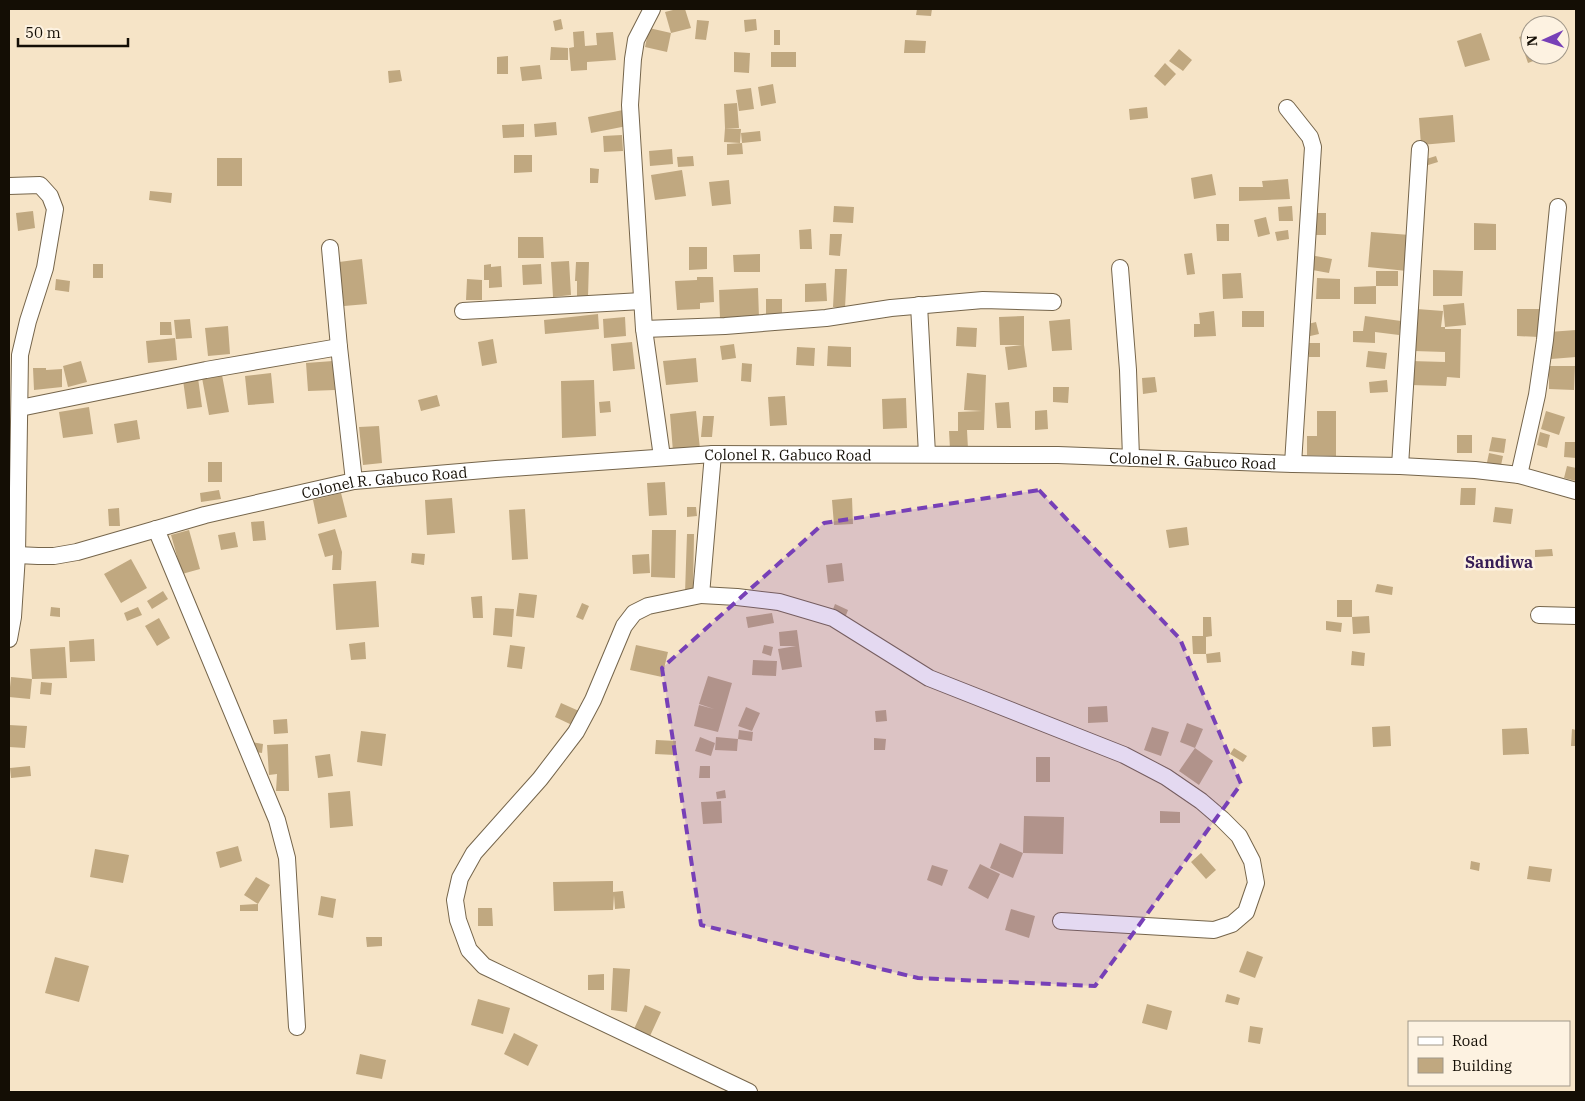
<svg xmlns="http://www.w3.org/2000/svg" width="1585" height="1101" font-family="'IBM Plex Serif',serif">
<rect width="100%" height="100%" fill="#f6e4c7"/>
<!-- building -->
<path fill="#c0a880" d="M677 9H685L691 28 671 33 665 12Z
M917 9H932L931 16 916 15Z
M561 19 563 29 555 31 553 21Z
M756 19 757 30 745 32 744 20Z
M697 20 709 21 706 40 695 39Z
M649 28 671 33 667 52 645 47Z
M774 30H780V45H774Z
M584 31 585 46 597 45 596 33 613 32 616 60 587 62V70L571 71 569 48 574 47 573 32Z
M1481 33 1490 60 1465 67 1457 41Z
M1530 33V55H1543L1544 57 1528 63 1519 37Z
M905 40 926 41 925 53H904Z
M551 47 568 48V60H550Z
M1179 49 1192 60 1183 71 1169 61Z
M734 52 750 53 749 73 734 72Z
M771 52H796V67H771Z
M508 56V74H497V57Z
M1165 63 1176 74 1165 86 1154 76Z
M540 65 542 79 522 81 520 67Z
M400 70 402 81 389 83 388 71Z
M773 84 776 103 761 106 758 87Z
M751 88 754 109 739 111 736 90Z
M737 103 739 128H725L724 104Z
M1147 107 1148 118 1130 120 1129 109Z
M623 110 627 126 591 133 588 117Z
M1453 115 1455 142 1421 145 1419 118Z
M556 122 557 135 535 137 534 124Z
M524 124V137L503 138 502 125Z
M725 128 741 129 740 143 724 142Z
M760 131 761 141 742 143 741 133Z
M622 135 623 151 604 152 603 136Z
M742 143 743 154 727 155V144Z
M672 149 673 164 650 166 649 151Z
M514 155H532V172L514 173Z
M693 156 694 166 678 167 677 157Z
M1436 156 1438 162 1425 166 1423 160Z
M217 158H242V186H217Z
M590 168 599 169 598 183H590Z
M682 170 686 196 655 200 651 175Z
M1212 174 1216 195 1194 199 1191 178Z
M1288 179 1290 199 1239 201V187H1263L1262 181Z
M729 180 731 204 712 206 709 182Z
M150 191 172 193 171 203 149 200Z
M834 206 854 207 853 223 833 222Z
M1292 206 1293 221H1279L1278 207Z
M33 211 35 228 18 231 16 213Z
M1311 213H1326V235H1311Z
M1266 217 1270 234 1258 237 1254 220Z
M1474 223 1496 224V250H1474Z
M1216 224H1229V241H1217Z
M811 229 812 249H800L799 230Z
M1288 230 1289 239 1277 241 1275 232Z
M1371 232 1410 235 1407 271 1368 267Z
M830 234H842L840 256 829 255Z
M518 237H543L544 258H518Z
M689 247H707V269L689 270Z
M1192 253 1195 274 1187 275 1184 254Z
M760 254V272H734L733 255Z
M1310 255 1332 259 1329 273 1307 269Z
M362 259 367 304 344 306 339 262Z
M569 261 571 295 553 297 551 262Z
M576 262H589L588 297H577V281H575Z
M93 264H103V278H93Z
M491 264V267L501 266 502 287 489 288V280H484V265Z
M541 264 542 284 523 285 522 265Z
M835 269H847L845 308 833 307Z
M1433 270 1463 271 1462 296H1433Z
M1376 271H1398V286H1376Z
M1241 273 1243 298 1223 299 1222 274Z
M697 277H713L714 302 700 303V309L677 310 675 281 697 280Z
M1317 278 1340 279V299H1316Z
M56 279 70 281 69 292 55 290Z
M467 279 482 280V300H466Z
M826 283 827 301 805 302V284Z
M1376 286V304H1354V287Z
M758 288 759 318 720 319 719 290Z
M766 299H782V315H766Z
M1464 303 1466 325 1445 327 1443 305Z
M1417 309 1443 311 1441 327H1445V329H1461L1460 378 1447 377 1446 386 1410 385 1411 361 1445 362V352L1414 351Z
M1517 309H1540L1539 337 1517 336Z
M1214 311 1216 336 1194 337V324H1200L1199 313Z
M1242 311H1264V327H1242Z
M598 314 599 329 545 334 544 320Z
M1024 316V345L1027 367 1008 370 1005 347 1022 345H1000L999 317Z
M1365 316 1401 321 1399 335 1375 332V343L1353 342V331H1363Z
M625 317 626 336 604 338 603 319Z
M190 319 192 338 176 339 174 320Z
M1070 319 1072 350 1052 351 1049 321Z
M160 322H171L172 335H160Z
M1316 322 1319 334 1306 337 1304 325Z
M228 326 230 354 208 356 205 328Z
M957 327 977 328 976 347 956 346Z
M1576 330V357L1551 359 1549 332Z
M175 338 177 360 148 363 146 341Z
M493 339 497 363 482 366 478 342Z
M632 342 635 369 613 371 611 344Z
M1309 343H1320V357H1309Z
M734 344 736 358 722 360 720 346Z
M828 346 851 347V367L827 366Z
M797 347 815 348 814 366 796 365Z
M1368 351 1387 353 1385 369 1366 367Z
M696 358 698 382 666 385 663 361Z
M81 361 87 382 68 387 63 366Z
M333 361 335 390 308 391 306 363Z
M742 363 752 364 751 382 741 381Z
M1549 366H1575L1574 390 1549 389Z
M33 368H46V370L62 369V387L34 390Z
M271 373 274 403 248 405 245 376Z
M967 373 986 375 984 430H967L968 449H950L949 431H958V412L982 411 964 410Z
M222 375 229 412 209 415 202 378Z
M1155 377 1157 392 1143 394 1142 378Z
M198 378 202 407 187 409 183 380Z
M594 380 596 436 562 438 561 381Z
M1387 380 1388 392 1370 393 1369 382Z
M1053 387H1069L1068 403 1053 402Z
M437 395 440 406 421 411 418 400Z
M785 396 787 425 770 426 768 397Z
M906 398 907 428 883 429 882 399Z
M610 401 611 412 600 413 599 402Z
M1009 402 1011 428H997L995 403Z
M89 407 93 434 63 438 59 412Z
M1047 410 1048 429 1035 430V411Z
M696 411 700 449 673 452 670 414Z
M1317 411H1336V456L1307 455V436H1317Z
M1546 411 1565 417 1559 435 1541 429Z
M703 416H714L712 437H701Z
M137 420 140 439 117 443 114 424Z
M379 426 382 463 363 465 359 427Z
M1540 432 1550 435 1547 448 1537 445Z
M1457 435H1472V453H1457Z
M1492 437 1506 439 1504 453 1489 451Z
M1565 442H1576V458L1564 457Z
M1489 453 1503 456 1500 470 1486 467Z
M208 462H222V482H208Z
M1567 466 1576 468V481L1564 478Z
M665 482 667 515 649 516 647 483Z
M1461 488H1476L1475 505H1460Z
M219 490 221 499 201 502 200 493Z
M341 493 347 517 318 524 313 500Z
M452 498 455 533 427 535 425 500Z
M852 498 853 524 834 525 832 500Z
M687 507H696L697 516 687 517Z
M1495 507 1513 509 1511 524 1493 522Z
M119 508 120 526H109L108 509Z
M525 509 528 559 512 560 509 510Z
M264 521 266 540 253 541 251 522Z
M1187 527 1189 545 1169 548 1166 530Z
M335 529 342 552 341 570H332L333 555 325 557 318 534Z
M189 530 200 569 182 574 171 535Z
M652 530H676L675 578 651 577Z
M235 532 238 547 221 550 218 535Z
M687 534H694L693 593H685Z
M1552 549 1553 556 1535 557V550Z
M412 553 425 554 424 565 411 563Z
M649 554 650 573 633 574 632 555Z
M131 559 147 588 121 603 104 574Z
M842 563 844 581 828 583 826 565Z
M376 581 379 627 336 630 333 584Z
M1377 584 1393 587 1392 595 1375 592Z
M163 591 168 599 152 609 147 601Z
M519 593 537 595 534 618 516 616Z
M482 596 483 618H473L471 597Z
M1337 600H1352V617H1337Z
M582 603 589 606 583 620 576 617Z
M835 604 848 610 845 618 832 612Z
M51 607 60 608V617L50 616Z
M138 607 142 615 127 621 124 613Z
M495 608 514 609 512 637 493 635Z
M772 613 774 623 748 628 746 617Z
M1369 616 1370 633 1353 634 1352 617Z
M1203 617H1211L1212 636 1206 637V654H1193L1192 636H1203Z
M159 618 170 638 157 646 145 626Z
M1326 621 1342 623 1341 632 1326 630Z
M797 630 802 667 782 670 778 649 796 646H780L779 632Z
M94 639 95 661 70 662 69 641Z
M365 642 366 659 351 660 349 644Z
M510 645 525 647 522 669 507 667Z
M636 645 668 652 662 677 630 670Z
M764 645 773 647 771 656 762 653Z
M65 647 67 678 32 679 30 649Z
M1352 651 1365 653 1364 666 1351 665Z
M1220 652 1221 662 1207 663 1206 654Z
M753 660 777 661 776 676 752 675Z
M708 676 732 683 718 732 694 726 699 705 714 709 699 704Z
M11 677 32 679 30 699 9 697Z
M41 682 52 683 51 695 40 694Z
M561 703 579 711 572 725 555 717Z
M1107 706 1108 722 1088 723V707Z
M746 707 760 713 752 731 738 726Z
M886 710 887 721 876 722 875 711Z
M287 719 288 733 274 734 273 720Z
M1187 723 1203 729 1195 748 1180 742Z
M9 725 27 726 25 748 9 747Z
M1390 726 1391 746 1373 747 1372 727Z
M1152 727 1169 732 1161 756 1144 750Z
M1527 728 1529 754 1503 755 1502 729Z
M1572 729 1576 730V746H1571Z
M739 730 753 732 752 741 738 739Z
M361 731 386 734 382 766 357 762Z
M700 737 715 743 711 756 695 751Z
M716 737 738 739 737 751 715 750Z
M874 738 886 739 885 750H874Z
M656 740 676 741 675 755 655 754Z
M251 742 263 744 262 753 249 751Z
M288 744 289 791H276L277 774 269 775 267 745Z
M1195 748 1213 761 1199 785 1179 771Z
M1234 748 1247 756 1243 762 1230 754Z
M330 754 333 776 318 778 315 756Z
M1036 757H1050V782H1036Z
M30 766 31 776 11 778 10 768Z
M700 766H710V778H699Z
M725 790 726 798 717 799 716 792Z
M350 791 353 826 330 828 328 793Z
M721 801 722 823 703 824 701 802Z
M1160 811 1180 812V823H1160Z
M1024 816 1064 817 1063 854 1023 853Z
M1000 843 1023 853 1013 878 990 868Z
M238 846 242 861 220 868 216 852Z
M95 849 129 855 123 883 90 877Z
M1201 853 1216 870 1206 879 1191 862Z
M1471 861 1480 863 1479 871 1470 869Z
M980 864 1000 874 988 899 968 888Z
M932 865 948 870 942 886 927 880Z
M1529 866 1552 869 1550 882 1527 879Z
M256 877 270 885 258 904 244 895Z
M613 881V892L623 891 625 908 615 909 614 895 613 910 554 911 553 882Z
M321 896 336 899 333 918 318 915Z
M258 904V911H240V905Z
M478 908H492L493 926H478Z
M1011 909 1035 916 1029 938 1005 930Z
M366 937H382V946L367 947Z
M1247 951 1263 957 1255 978 1239 972Z
M55 957 89 966 79 1002 45 993Z
M613 968 630 969 627 1012 611 1010Z
M604 974V990H588V975Z
M1227 994 1240 998 1238 1005 1225 1002Z
M478 999 510 1008 503 1034 471 1025Z
M1147 1004 1172 1011 1167 1030 1142 1023Z
M645 1005 661 1012 650 1036 634 1029Z
M1250 1026 1263 1028 1260 1044 1248 1042Z
M514 1033 538 1045 528 1066 504 1054Z
M360 1054 386 1060 382 1079 356 1074Z"/>
<g fill="none" stroke-linecap="round" stroke-linejoin="round">
<defs>
<g id="minor">
<path d="M652 9 636 40 633 59 630 105 644 329 662 457"/>
<path d="M1287 108 1310 137 1313 147 1293 464"/>
<path d="M9 186 40 185 50 196 55 209 45 268 28 321 20 355 17 555 13 617 9 639"/>
<path d="M330 248 339 347 354 481"/>
<path d="M1120 268 1128 370 1131 458"/>
<path d="M919 305 927 454"/>
<path d="M463 311 642 301"/>
<path d="M644 329 725 326 826 318 891 308 983 300 1053 302"/>
<path d="M20 408 206 370 339 347"/>
<path d="M713 454 701 595 648 606 634 613 624 626 593 700 576 732 540 779 474 853 460 878 455 900 458 920 469 950 484 966 749 1092"/>
<path d="M1400 466 1420 149"/>
<path d="M1519 475 1537 395 1545 340 1558 207"/>
<path d="M156 529 277 820 287 858 297 1027"/>
<path id="s1" d="M9 552 17 555 38 556H54L77 552 205 515 354 481 496 469 713 454 1058 455 1293 464 1400 466 1475 470 1519 475 1576 491"/>
<path d="M701 595 737 597 779 602 833 618 929 678 1124 755 1166 777 1201 801 1222 819 1239 836 1252 861 1256 883 1246 912 1232 924 1214 930 1061 921"/>
<path d="M1539 615 1576 616"/>
</g>
</defs>
<!-- minor casing -->
<use href="#minor" stroke="#75654b" stroke-width="18"/>
<!-- minor -->
<use href="#minor" stroke="#fff" stroke-width="16"/>
</g>
<!-- marked area -->
<path fill="#7740b7" fill-opacity="0.2" stroke="#7740b7" stroke-width="4" stroke-dasharray="10 6" stroke-linejoin="round" d="M1039 490 1180 639 1241 784 1095 986 918 978 701 925 662 668 824 523Z"/>
<g text-anchor="middle" dominant-baseline="central" stroke-width="5" stroke-linejoin="round" paint-order="stroke">
<!-- street labels -->
<g font-size="15" fill="#140e05" stroke="#fdf2e1">
<text stroke="none"><textPath href="#s1" startOffset="790">Colonel R. Gabuco Road</textPath></text>
<text stroke="none"><textPath href="#s1" startOffset="1195">Colonel R. Gabuco Road</textPath></text>
<text stroke="none"><textPath href="#s1" startOffset="385">Colonel R. Gabuco Road</textPath></text>
</g>
<!-- neighbourhood labels -->
<g font-size="16" font-weight="bold" fill="#371d56" stroke="#fdf2e1">
<text x="1499" y="562">Sandiwa</text>
</g>
</g>
<!-- border -->
<rect width="1585" height="1101" fill="none" stroke="#140e05" stroke-width="20"/>
<!-- legend -->
<rect x="1408" y="1021" width="162" height="65" fill="#fdf2e1" stroke="#a09789"/>
<rect x="1418" y="1037" width="25" height="8" fill="#ffffff" stroke="#a09789"/>
<text x="1452" y="1046" font-size="15" fill="#140e05">Road</text>
<rect x="1418" y="1058" width="25" height="15" fill="#c0a880" stroke="#a09789"/>
<text x="1452" y="1071" font-size="15" fill="#140e05">Building</text>
<!-- north arrow -->
<g transform="translate(1545 40) rotate(267)"><circle r="24" fill="#fdf2e1" stroke="#a09789"/>
<path d="M0-4L9 19L0 12L-9 19Z" fill="#7740b7"/>
<text y="-8" font-size="14" font-weight="bold" text-anchor="middle" fill="#140e05">N</text>
</g>
<!-- scale -->
<path d="M18 38v8h110v-8" fill="none" stroke="#140e05" stroke-width="2.5"/>
<text x="25" y="38" font-size="15" fill="#140e05" stroke="#fdf2e1" stroke-width="4" paint-order="stroke">50 m</text>
</svg>
